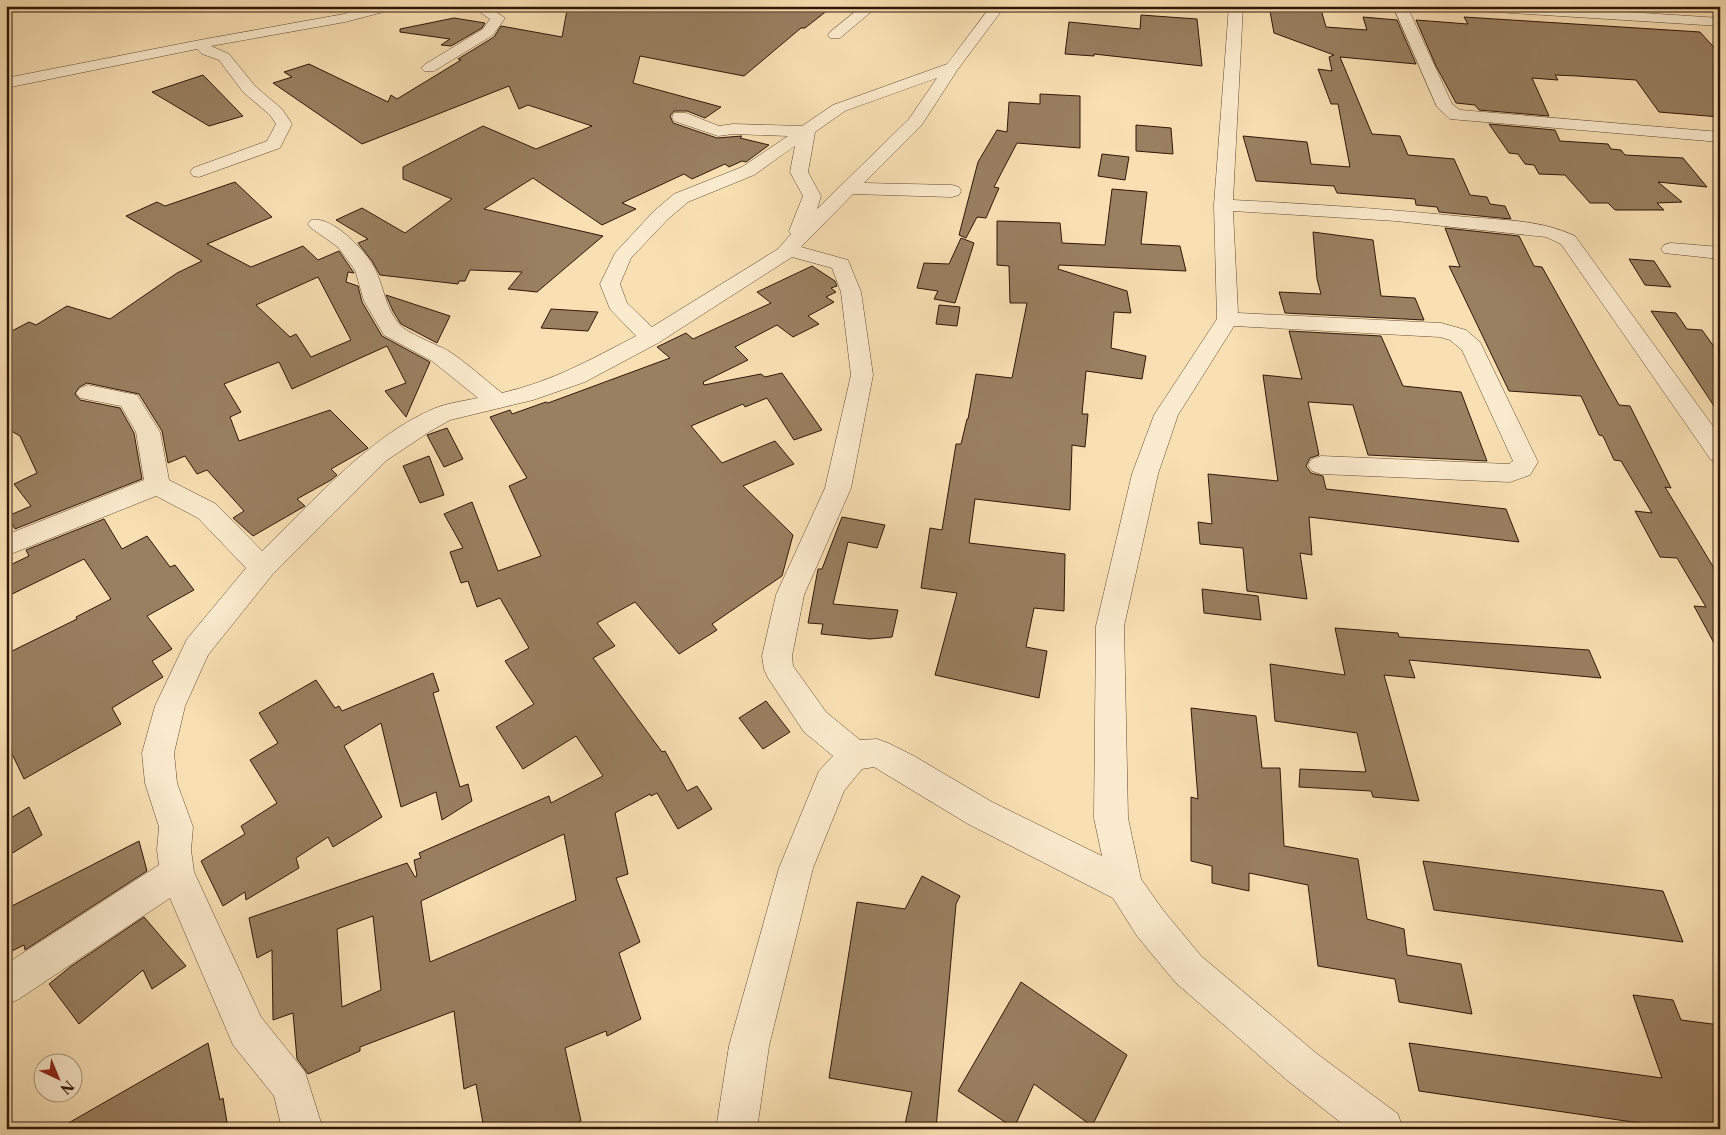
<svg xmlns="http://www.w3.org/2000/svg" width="1726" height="1135" font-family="'Libre Caslon Text',serif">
<rect width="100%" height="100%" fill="#f9e0b3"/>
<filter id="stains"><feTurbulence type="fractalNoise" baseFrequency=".004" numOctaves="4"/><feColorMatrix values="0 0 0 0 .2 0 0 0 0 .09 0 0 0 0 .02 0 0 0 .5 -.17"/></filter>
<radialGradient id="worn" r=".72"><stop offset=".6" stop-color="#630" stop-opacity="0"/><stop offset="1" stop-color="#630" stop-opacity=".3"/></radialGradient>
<!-- building -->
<path fill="#998061" stroke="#301708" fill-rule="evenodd" d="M609 6H833L805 28H801L744 76 640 56 633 83 721 107 705 118 687 111H674L670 116 673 123 717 138 742 136 740 138 769 145 746 162 742 161 729 167 725 164 692 179 684 174 622 203 636 209 602 225 533 178 484 209 603 236 537 292 508 289 522 272 470 270 465 281H459L458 284 380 275 372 261 358 243 368 239 336 220 362 208 405 233 452 199 403 179V167L483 126 536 149 592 126 528 105 519 109 509 86 362 144 273 83 292 77 284 72 309 64 388 102 391 95 397 99 461 60 458 59 494 37 501 26 562 37 567 10Z
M1269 6H1320L1326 27 1367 30 1363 17 1397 20 1416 64 1340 57 1372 134 1400 136 1408 155 1454 159 1470 195 1487 197 1490 204 1505 206 1511 219 1439 212 1437 207 1416 205 1415 199 1337 193 1334 186 1256 181 1243 136 1307 142 1311 164 1350 167 1338 104H1331L1318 69 1332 71 1329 57 1334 55 1274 33Z
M1141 15 1197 19 1202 66 1094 54V56L1065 54 1069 22 1140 29Z
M1464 17 1700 32 1720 54V117L1659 112 1636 80 1577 76 1555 75 1558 80 1532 78 1549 116 1479 110 1475 105 1456 103 1436 66 1416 20 1468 24Z
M454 18 485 23 482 28 451 46 441 45 450 39 400 32V29Z
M203 75 243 116 209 126 152 92Z
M1040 94 1080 96V148L1017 143 994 187 999 188 986 218 977 217 966 238 959 235 978 162 997 130 1007 132 1009 102 1040 104Z
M1489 124 1555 130 1560 141 1608 144 1611 149 1621 150 1625 155 1683 158 1707 187 1658 182 1682 202 1657 203 1664 210H1615L1608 203H1590L1565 175 1539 174 1534 165 1525 164 1518 154 1509 153Z
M1136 125 1171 128 1173 154 1136 151Z
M1102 154 1129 157 1125 180 1098 176Z
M235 182 272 217 207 244 251 267 303 246 318 260 339 251 354 273 348 272 346 282 358 286 362 302 382 336 430 362 406 417 385 391 406 383 387 346 292 389 279 362 224 384 241 412 230 417 239 441 330 410 368 448 331 469 337 475 331 480 297 499 305 506 253 536 233 518 244 511 207 470 197 474 185 456 168 463 162 431 139 394 87 383 79 387 75 394 80 400 120 408 134 433 142 479 15 529 8 516 31 506 14 484 37 473 20 436 6 428V334L29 322 36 325 67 306 110 319 177 273 202 261 126 216 157 202 165 206ZM318 277 351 340 311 357 296 334 290 337 256 305Z
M1112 189 1147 192 1141 244 1180 246 1186 271 1059 265 1058 269 1127 291 1131 313 1114 312 1111 348 1146 356 1142 379 1086 371 1082 414H1088L1085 447 1072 445 1070 510 975 499 969 543 1065 554 1064 611 1034 608 1026 647 1047 651 1039 698 935 675 957 593 921 588 930 528 942 530 956 444H961L967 419H968L976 374 1012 378 1027 303H1010L1009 266 997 265V221L1060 223 1062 243 1105 245Z
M1445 228 1519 236 1534 266 1542 267 1619 405 1630 406 1671 488 1665 487 1720 578V654L1694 606 1706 607 1677 558 1660 557 1635 511 1652 513 1621 461 1614 460 1603 436 1599 435 1581 396 1509 391 1449 266 1460 267Z
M1313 232 1373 240 1381 296 1415 298 1424 320 1285 313 1279 292 1321 294 1317 279Z
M961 238 974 243 955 303 934 299 938 291 917 288 924 263 949 264Z
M1629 259 1654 261 1671 287 1645 285Z
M812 266 835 281 837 286 831 288 836 292 826 297 834 302 808 316 819 324 793 337 777 325 735 347 748 360 703 382 704 385 761 374 765 377 782 373 822 430 794 440 767 398 745 407 743 404 691 426 722 463 775 441 794 464 743 486 793 535 782 576 712 624 717 630 679 654 635 602 597 623 615 646 593 658 662 752 665 751 687 791 697 786 712 809 678 829 657 793 651 796 650 794 615 813 628 874 616 878 640 942 619 953 641 1019 607 1036 606 1031 565 1048 581 1121 565 1129H484L476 1084 464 1089 454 1011 360 1047V1051L308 1074 297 1059 293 1013 273 1020 272 950 257 958 249 918 407 863 415 877 417 876 414 860 421 858 419 853 549 796 551 803 603 776 576 736 523 769 496 727 534 704 505 661 529 648 500 598 477 607 468 581 461 583 450 552 463 548 444 514 472 502 498 571 541 556 509 486 527 478 490 417 510 410 512 414 546 402 548 403 670 358 657 347 686 333 693 339 771 303 757 292ZM564 834 576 900 430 962 421 901ZM373 916 381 990 342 1007 337 929Z
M386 295 450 316 437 343 401 324 393 311Z
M939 305 960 307 957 326 936 324Z
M551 309 598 312 588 331 541 328Z
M1651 311 1676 313 1687 329 1702 330 1720 355V415Z
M1289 331 1381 336 1403 386 1461 392 1487 461 1368 455 1353 405 1308 402 1319 455 1310 458 1306 466 1311 473 1323 476 1326 489 1506 509 1519 542 1309 517 1312 555 1300 553 1307 599 1247 591 1243 548 1200 544 1198 522 1212 524 1208 474 1278 481 1263 375 1302 379Z
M447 428 463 459 444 467 427 435Z
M429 456 444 495 420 503 403 466Z
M842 517 885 525 877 548 848 542 833 604 898 610 892 637 870 639 821 634 823 624 808 623 818 569H822Z
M104 519 122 549 147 536 170 567 175 565 194 590 147 616 172 649 152 661 163 677 112 708 121 724 24 779 6 741V654L77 619 76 617 111 599 84 559 6 597V567L29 556 26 550Z
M1202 589 1258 596 1261 620 1204 613Z
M1335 628 1398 633 1399 637 1589 650 1601 678 1409 660 1415 678 1384 675 1419 801 1373 797 1371 791 1299 787 1300 769 1366 772 1357 733 1275 721 1270 664 1345 675Z
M433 673 439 691 433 693 460 787 468 784 472 801 442 820 436 792 401 807 381 723 344 746 382 817 333 847 328 837 296 858 299 868 246 900 245 892 223 906 201 861 245 834 241 826 277 803 250 760 278 743 259 713 316 680 335 708 339 706 342 711Z
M766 701 790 732 763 749 739 718Z
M1191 708 1256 716 1262 768H1280L1284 846 1358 859 1367 919 1404 929 1407 955 1461 964 1472 1014 1399 1002 1395 979 1318 966 1308 885 1249 873V891L1212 883V866L1191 861V797L1198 799Z
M29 807 42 835 6 857V821Z
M139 841 147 871 25 950 24 945 6 954V909Z
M1423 861 1663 891 1683 942 1434 910Z
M922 876 960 896 956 904 936 1129H904L912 1092 829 1078 857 902 905 909Z
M144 917 186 966 152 989 143 970 79 1024 49 984 70 967Z
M1021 982 1127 1055 1092 1126 1034 1084 1014 1128 958 1091Z
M1633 995 1673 1000 1681 1020 1720 1025V1129H1681L1419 1091 1409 1043 1662 1078Z
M208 1043 220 1100 223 1098 228 1129H58Z"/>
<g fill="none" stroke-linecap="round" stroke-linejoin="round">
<defs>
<path id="minor" d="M373 6H397L395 9 345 22 211 46 229 54 255 86 282 109 292 124 280 148 199 177 193 176 190 172 193 168 267 141 276 124 270 115 243 92 219 60 202 54 197 49 6 88V78L200 40 344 14Z
M477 6H491L490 8 505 18 493 35 434 71H424L421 68 424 65 483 29 490 19 475 9Z
M862 6H878L840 38H830L828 35 830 32Z
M991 6H1005L958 69 921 126 864 183 952 185 959 187 961 191 959 195 952 197 853 194 801 247 848 260 861 292 873 375 851 488 804 595 792 656 793 666 826 712 860 740 877 739 888 743 914 756 992 802 1102 856 1094 818 1096 626 1132 474 1154 415 1217 319 1214 205 1229 6H1243L1233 200C1311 204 1389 209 1467 217 1504 220 1541 220 1575 236L1720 436V462L1711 460 1561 244 1546 237 1396 221 1233 211 1238 313 1441 323 1466 330 1480 342 1538 462 1530 475 1510 482 1321 474 1312 471 1308 465 1312 459 1321 456 1509 464 1513 461 1462 350 1450 340 1440 337 1234 326 1178 415 1158 474 1124 626 1128 818 1141 879 1163 910 1201 956 1316 1053 1398 1114 1403 1129H1349L1288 1081 1175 982 1137 936 1113 898 968 824 874 767 862 769 844 791 813 868 769 1046 757 1129H716L729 1046 779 868 819 771 833 756 804 732 768 678 764 669 762 656 776 595 825 488 851 375 841 292 832 268 792 257 658 343 585 382 533 400 450 420 429 432 387 460 272 575 208 655 185 706 174 753 177 783 193 827 191 850 194 872 261 1017 305 1072 323 1129H282L274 1096 233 1045 170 898 19 999 6 1005V964L159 865 157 850 159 827 145 783 142 753 155 706 187 639 246 568 198 518 156 496 6 556V535L144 480 136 432 121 406 80 398 76 393 80 388 88 385 137 395 160 432 169 480 216 504 262 551C313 502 368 437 433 409 447 403 464 401 478 398L432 361 384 335 364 301 355 270 338 247 311 228 308 224 311 220C332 215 366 251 375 269 384 287 385 308 400 325 407 333 435 344 447 350 466 362 484 379 502 393 553 381 590 360 636 336L610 309 600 284 615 253 654 211 674 194 742 167 788 136 733 134 718 136 674 121 672 117 674 113H686L719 126 733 124 802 126 833 105 947 64ZM937 78 909 119 817 209 821 196 808 172 815 132 845 111ZM795 146 790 172 803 196 789 231 791 234 778 249 652 327 627 303 620 284 631 258 668 219 688 202 754 175Z
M1393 6H1407L1452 104 1460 110 1720 132V142L1450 119 1437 107Z
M1456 6H1535L1720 18V26L1463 10Z
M1671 243 1720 247V259L1664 253 1661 249 1664 245Z"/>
</defs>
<!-- minor casing -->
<use href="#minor" stroke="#624933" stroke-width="1"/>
<!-- minor -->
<use href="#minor" fill="#fbebce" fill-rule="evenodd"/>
</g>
<!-- margin -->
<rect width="1726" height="1135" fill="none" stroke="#f9e0b3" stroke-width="25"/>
<rect x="8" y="8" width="1711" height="1120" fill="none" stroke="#301708" stroke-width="2.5"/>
<rect x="12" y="12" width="1701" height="1110" fill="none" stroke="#301708"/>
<!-- north arrow -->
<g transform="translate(58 1078) rotate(136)"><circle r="24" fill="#fbebce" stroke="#aa967f"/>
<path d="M0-4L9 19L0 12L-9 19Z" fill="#8f2418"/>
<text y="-8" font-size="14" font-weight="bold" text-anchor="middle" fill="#301708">N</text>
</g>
<rect width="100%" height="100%" filter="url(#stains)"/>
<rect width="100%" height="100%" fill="url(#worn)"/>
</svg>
